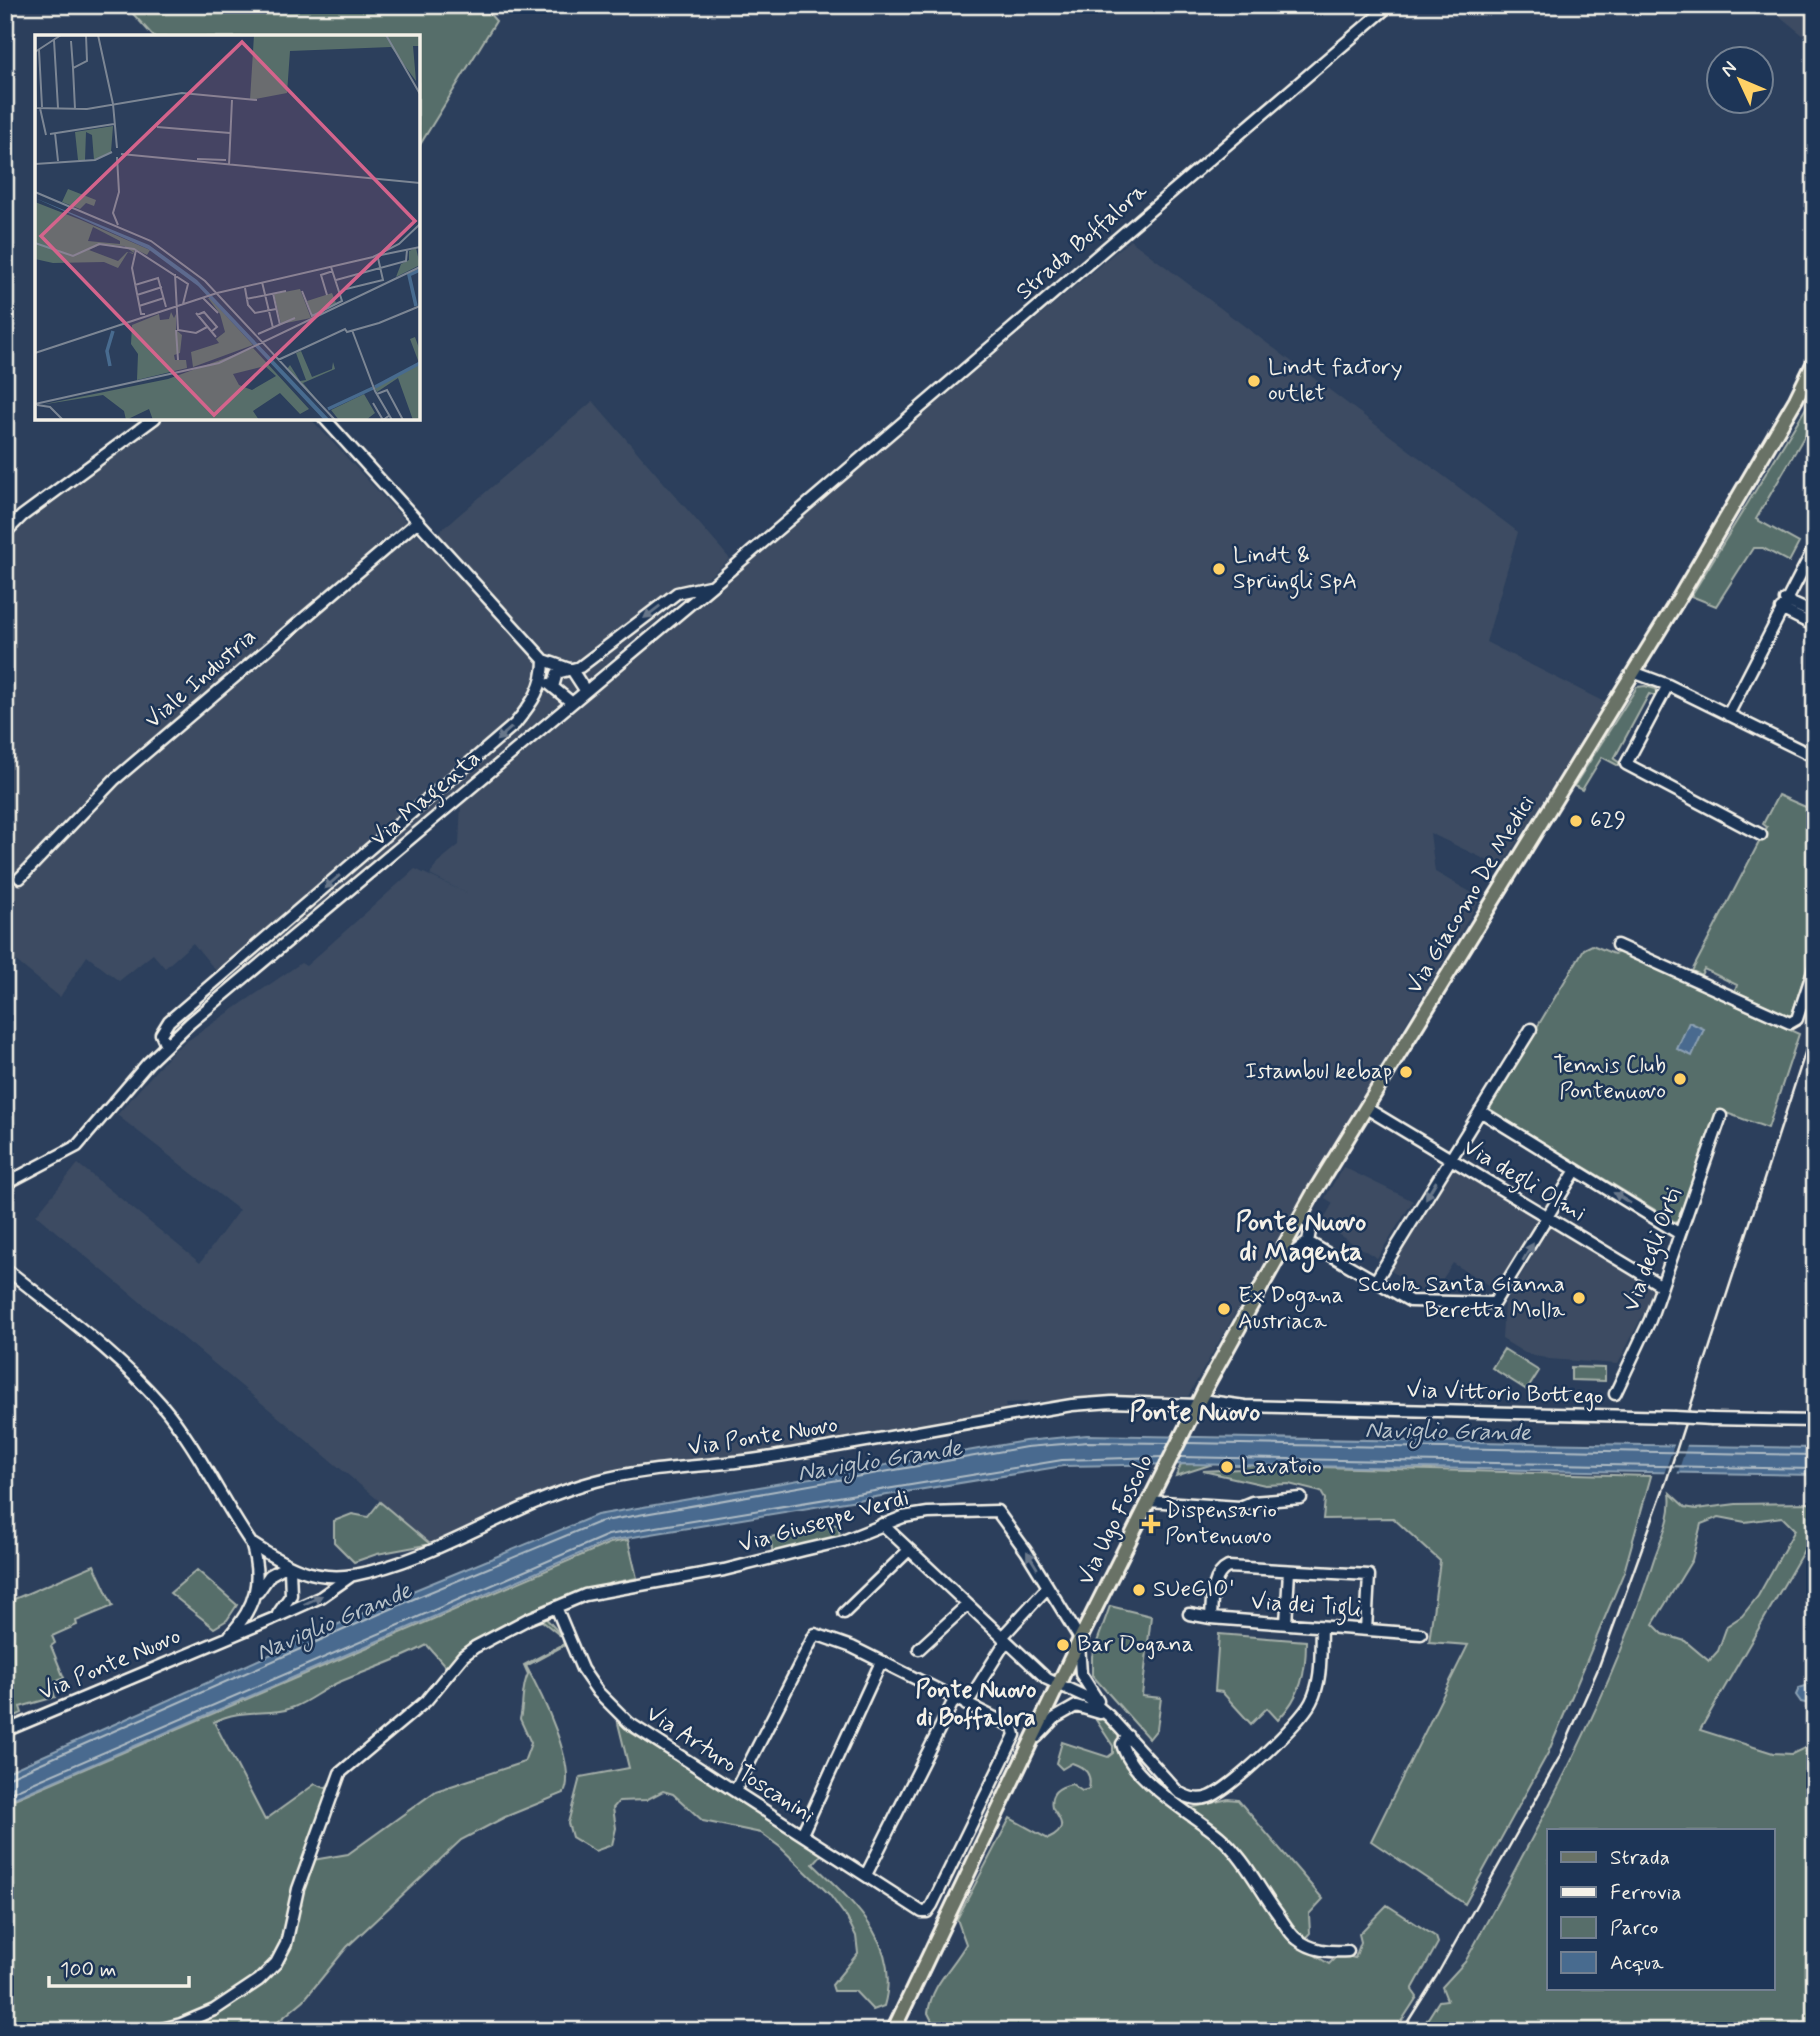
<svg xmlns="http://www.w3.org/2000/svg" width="1820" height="2036" font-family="Mynerve,sans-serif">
<rect width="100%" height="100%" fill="#2c3f5c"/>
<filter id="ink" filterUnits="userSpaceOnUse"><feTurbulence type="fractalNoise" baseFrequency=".0143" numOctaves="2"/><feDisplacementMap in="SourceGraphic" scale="14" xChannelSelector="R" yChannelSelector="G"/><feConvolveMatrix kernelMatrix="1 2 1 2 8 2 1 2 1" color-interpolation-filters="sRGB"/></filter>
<g filter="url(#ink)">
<!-- built -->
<path fill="#3d4c62" d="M1766 5H1815V45Z
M1130 240 1518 532 1486 642 1606 703 1501 867 1430 833 1435 872 1481 898 1289 1219 1188 1396 1005 1403 1006 1410 934 1424 575 1484 431 1544 36 1215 78 1164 200 1263 239 1210 117 1115 174 1050 301 963 306 966 415 869 466 893 430 875 437 863 459 845 461 804Z
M593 401 730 559 227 984 193 943 165 968 153 954 119 981 87 956 60 997 5 952V539L14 528 50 498 162 418H310L426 543Z
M1451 1166 1539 1219 1496 1290 1453 1263 1431 1297 1388 1269Z
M1343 1167 1413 1201 1377 1258 1321 1224 1333 1203 1325 1198Z
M1550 1227 1651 1286 1654 1292 1618 1364 1549 1359 1525 1353 1502 1339 1504 1304Z"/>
<!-- green -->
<path fill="#576e6a" stroke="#a6b0a9" stroke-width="2" fill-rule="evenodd" d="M125 5H482L496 21 418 148V37H154Z
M1815 393V418L1756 519 1799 543 1789 562 1763 548H1753L1716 606 1691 596Z
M1645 686 1656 689 1658 693 1655 696 1649 694 1614 759 1620 763 1619 766 1602 757 1582 790 1574 786 1637 687Z
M1778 795 1815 811V943L1791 1017 1735 991 1737 985 1704 969 1701 975 1692 971 1767 827 1763 824Z
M1592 945 1614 954 1619 952 1799 1034 1768 1128 1718 1110 1677 1223 1488 1109 1584 949Z
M1504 1349 1539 1371 1527 1390 1492 1368Z
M1571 1367 1605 1368V1381L1571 1380Z
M1181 1464H1213L1176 1476Z
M1241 1465 1651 1476 1624 1572 1548 1753 1465 1904 1371 1841 1468 1645 1429 1642 1440 1561 1393 1518 1323 1519 1325 1499 1321 1492 1289 1484 1265 1485 1203 1471 1240 1469Z
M1670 1493 1685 1507 1696 1509 1736 1504 1815 1503V1531L1700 1730 1773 1753 1792 1754 1815 1743V2031H1420L1439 2001 1447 2000 1442 1987 1465 1962C1535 1834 1610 1699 1654 1559 1662 1536 1673 1517 1670 1493ZM1719 1517 1745 1522 1782 1517 1795 1530 1758 1596 1742 1616 1727 1626 1718 1651 1709 1661 1685 1641 1663 1634 1653 1624 1692 1560 1701 1524ZM1549 1831H1773V1989H1549Z
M380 1502 430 1544H431L377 1554 354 1562 334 1542V1521L352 1514 368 1517Z
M838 1524 840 1536 815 1546 773 1554 770 1537Z
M628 1540 637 1578 612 1583 540 1612 563 1637 565 1645 526 1666C540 1691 578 1767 564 1793L505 1817 461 1840 347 1947 304 2000 267 2031H5V1803L610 1543ZM542 1621 562 1637 564 1644 524 1665 528 1674C521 1688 524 1704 520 1719L531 1743 524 1762 436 1791 348 1854 313 1860 344 1774 435 1699 477 1650 524 1625ZM427 1645 447 1668 425 1697 342 1763 326 1788 315 1784 265 1820 214 1722C242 1707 272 1717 294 1707 309 1701 322 1690 337 1683 367 1670 398 1661 427 1645Z
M94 1565 113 1606 76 1621 77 1625 52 1636 55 1643 51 1646 64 1678 51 1684 55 1697 20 1707 22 1713 5 1721V1603Z
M197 1570 237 1605 227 1620 214 1628 170 1593Z
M1110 1606 1151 1616 1142 1696 1161 1698 1157 1729 1149 1739 1092 1675V1656Z
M1219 1634 1306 1641C1306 1675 1301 1695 1278 1720L1267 1708 1251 1724 1222 1692 1215 1691Z
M1101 1718 1117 1731 1124 1756 1187 1809 1228 1799 1238 1800 1323 1899 1309 1914 1310 1933 1299 1945 1329 1964 1339 1954 1355 1958 1361 1942 1359 1934 1387 1905 1436 1937 1438 1943 1412 1990 1417 1997 1395 2031H937L928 2013C932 1983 952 1969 966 1944L957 1919 1010 1818 1048 1839C1067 1830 1063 1822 1052 1808 1049 1793 1058 1787 1072 1784L1082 1791 1089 1789C1092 1774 1086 1768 1072 1763L1062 1769 1056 1763 1062 1742 1108 1757 1113 1753V1746L1096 1720Z
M620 1722 630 1732 824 1852 813 1864C854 1903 902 1944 884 2006L873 2010 855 1991H834L832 1985 858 1953 856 1936 847 1918 829 1894 780 1847 761 1833 703 1821 673 1794 663 1791 646 1800 619 1801 613 1808 616 1828 612 1845 595 1851 572 1837 568 1823 580 1777 629 1768 618 1723Z"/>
<!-- water -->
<path fill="#486b8f" stroke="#8da1b3" stroke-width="2" d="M1689 1022 1704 1029 1692 1056 1677 1049Z
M1087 1435 1815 1448V1475L1184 1464 1063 1466 609 1541 5 1802V1773L415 1590 597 1515 1025 1441Z
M1815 1683V1705L1801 1702 1796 1695 1799 1688Z"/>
<!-- pier -->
<path fill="#2c3f5c" d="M1675 1442H1688L1677 1475 1664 1474Z"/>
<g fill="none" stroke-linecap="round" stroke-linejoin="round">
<!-- shore -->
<path stroke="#afbbc4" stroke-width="2" d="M1187 1443 1815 1455
M1180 1457 1815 1469
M5 1779 418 1597 599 1522 1026 1447 1088 1442 1169 1443
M5 1795 608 1535 1062 1460 1162 1457"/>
<defs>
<path id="minor" d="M324 418 544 660 572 670 585 690
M5 533 22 516 155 418
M1785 600 1815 614
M1781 609 1815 626
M1633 672 1668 685 1815 757
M549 684 571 702
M1668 685 1626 764 1761 835
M553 687 557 673 580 667 677 593 709 586
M1728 715 1815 546
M20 878 114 780 418 521
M1617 945 1790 1023 1797 1019 1815 965
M166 1045 161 1034 169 1021 515 724C532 703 544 687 544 660
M1366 1108 1662 1286
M1480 1111 1680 1234
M5 1184 77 1146 148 1063 190 1023 713 585 1390 5
M1308 1242 1410 1301 1494 1303 1576 1170
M1282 1249 1293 1253 1308 1242 1311 1226 1301 1217
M5 1268C58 1311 117 1353 161 1404 197 1446 220 1498 251 1543 263 1581 256 1606 230 1635
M1376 1280 1531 1029
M1615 1394 1650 1320 1721 1116
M1712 1419 1815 1421
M1148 1501 1240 1507 1252 1502 1301 1498
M882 1524 1047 1679 1088 1698 1109 1716 1178 1792C1189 1798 1197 1801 1209 1797 1230 1790 1301 1722 1311 1702 1323 1679 1320 1652 1321 1627
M251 1543C283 1564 313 1582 354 1575 439 1559 512 1503 596 1481 648 1467 705 1467 759 1459 863 1443 968 1422 1072 1405L1112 1402 1196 1405 1209 1401 1245 1406 1674 1417
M258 1592 270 1575 286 1566
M556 1607 582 1669 598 1692 629 1723 922 1912H927L932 1905 1015 1735 1013 1727 852 1647 815 1634 735 1791
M844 1613 908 1551
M278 1614 291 1595 290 1569
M1189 1614 1211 1618 1421 1634
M1211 1618C1212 1601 1211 1575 1228 1567L1369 1575 1366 1630
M1286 1624 1289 1571
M1002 1637 1048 1587
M1079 1644 1081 1674 1098 1701
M919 1649 967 1605
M966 1705 1006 1641
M5 1731 272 1619 321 1597 351 1576
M1128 1736 1122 1744C1132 1781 1191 1813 1219 1836 1244 1857 1258 1887 1277 1913 1283 1921 1289 1933 1297 1939 1312 1951 1329 1952 1348 1951
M1037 1737 1055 1718 1076 1706 1100 1713
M802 1834 881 1662
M866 1875 954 1700
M154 2031 181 2024 214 2010 259 1980 276 1963 286 1944 298 1889 340 1773 426 1701 463 1656 475 1647 528 1619 585 1595 724 1570 804 1550 843 1541 903 1517 928 1513 997 1511 1026 1551 1080 1639"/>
<path id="major" d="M893 2031 1080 1639 1206 1387 1313 1194 1679 598 1796 399 1815 360"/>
</defs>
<!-- minor casing -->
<use href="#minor" stroke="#f4f1e8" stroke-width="15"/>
<!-- major casing -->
<use href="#major" stroke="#f4f1e8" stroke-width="18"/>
<!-- minor -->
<use href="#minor" stroke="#1d3557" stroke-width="10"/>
<!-- major -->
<use href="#major" stroke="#697266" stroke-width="12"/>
<!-- rail -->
<path stroke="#f4f1e8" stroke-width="2.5" d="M1402 2031 1437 1975 1559 1758 1598 1669 1667 1479 1815 1022"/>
<defs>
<path id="minor-bridge" d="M1674 1417 1712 1419"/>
</defs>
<!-- minor-bridge casing -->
<use href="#minor-bridge" stroke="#f4f1e8" stroke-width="15" stroke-linecap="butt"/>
<!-- minor-bridge -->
<use href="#minor-bridge" stroke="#1d3557" stroke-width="10"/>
</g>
<!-- one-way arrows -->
<defs><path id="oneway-solid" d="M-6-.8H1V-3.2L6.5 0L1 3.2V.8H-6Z" transform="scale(1.75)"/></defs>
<g fill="#68778a">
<use href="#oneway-solid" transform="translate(652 612) rotate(142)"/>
<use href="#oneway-solid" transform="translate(504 734) rotate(139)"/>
<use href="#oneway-solid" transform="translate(332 882) rotate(139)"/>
<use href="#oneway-solid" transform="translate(1431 1190) rotate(121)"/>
<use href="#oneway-solid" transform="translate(1622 1198) rotate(-148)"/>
<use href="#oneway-solid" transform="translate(1528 1252) rotate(-59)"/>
<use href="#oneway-solid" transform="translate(1032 1560) rotate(-122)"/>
<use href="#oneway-solid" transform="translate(313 1600) rotate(-26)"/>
</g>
</g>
<!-- markers -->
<g fill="#ffd166" stroke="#1d3557" stroke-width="2.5">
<circle cx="1254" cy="381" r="7"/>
<circle cx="1219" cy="569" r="7"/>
<circle cx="1576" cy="821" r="7"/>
<circle cx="1406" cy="1072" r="7"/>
<circle cx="1680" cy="1079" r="7"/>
<circle cx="1579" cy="1298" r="7"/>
<circle cx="1224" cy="1309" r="7"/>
<circle cx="1227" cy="1467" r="7"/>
<path d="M1147.5 1513.5h7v7h7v7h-7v7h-7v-7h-7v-7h7z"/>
<circle cx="1139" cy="1590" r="7"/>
<circle cx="1063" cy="1645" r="7"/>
</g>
<g text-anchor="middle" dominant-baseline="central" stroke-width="5" stroke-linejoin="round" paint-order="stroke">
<!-- street labels -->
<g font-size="23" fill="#f4f1e8" stroke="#1d3557">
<text transform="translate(1082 242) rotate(-41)">Strada Boffalora</text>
<text transform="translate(201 679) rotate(-41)">Viale Industria</text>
<text transform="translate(426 799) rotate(-40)">Via Magenta</text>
<text transform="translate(1471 895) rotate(-59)">Via Giacomo De Medici</text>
<text transform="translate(1524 1181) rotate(31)">Via degli Olmi</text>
<text transform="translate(1653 1250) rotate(-70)">Via degli Orti</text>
<text transform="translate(1505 1394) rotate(2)">Via Vittorio Bottego</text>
<text transform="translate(763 1437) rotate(-9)">Via Ponte Nuovo</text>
<text transform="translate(1116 1520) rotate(-64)">Via Ugo Foscolo</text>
<text transform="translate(824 1522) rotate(-16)">Via Giuseppe Verdi</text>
<text transform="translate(1306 1606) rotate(4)">Via dei Tigli</text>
<text transform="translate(110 1665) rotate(-23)">Via Ponte Nuovo</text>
<text transform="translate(730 1765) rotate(33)">Via Arturo Toscanini</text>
</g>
<!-- poi labels -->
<g font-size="23" fill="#f4f1e8" stroke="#1d3557" text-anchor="start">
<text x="1268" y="368">Lindt factory<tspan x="1268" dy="26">outlet</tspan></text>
<text x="1233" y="556">Lindt &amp;<tspan x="1233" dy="26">Sprüngli SpA</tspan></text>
<text x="1590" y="821">629</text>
<text x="1666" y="1066" text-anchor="end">Tennis Club<tspan x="1666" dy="26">Pontenuovo</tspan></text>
<text x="1392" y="1072" text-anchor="end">Istambul kebap</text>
<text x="1565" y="1285" text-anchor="end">Scuola Santa Gianna<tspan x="1565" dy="26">Beretta Molla</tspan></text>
<text x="1238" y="1296">Ex Dogana<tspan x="1238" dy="26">Austriaca</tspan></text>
<text x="1241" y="1467">Lavatoio</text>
<text x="1165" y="1511">Dispensario<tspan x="1165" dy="26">Pontenuovo</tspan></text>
<text x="1153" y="1590">SUeGIO'</text>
<text x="1077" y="1645">Bar Dogana</text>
</g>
<!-- water labels -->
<g font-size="24" font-style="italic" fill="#b8c2c9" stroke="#1d3557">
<text transform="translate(1448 1432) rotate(1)">Naviglio Grande</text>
<text transform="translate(880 1461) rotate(-9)">Naviglio Grande</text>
<text transform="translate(334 1622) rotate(-23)">Naviglio Grande</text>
</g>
<!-- neighbourhood labels -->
<g font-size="24" font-weight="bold" fill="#f4f1e8" stroke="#1d3557">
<text x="976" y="1690">Ponte Nuovo<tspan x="976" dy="28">di Boffalora</tspan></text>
</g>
<!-- quarter labels -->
<g font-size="26" font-weight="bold" fill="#f4f1e8" stroke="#1d3557">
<text x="1301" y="1223">Ponte Nuovo<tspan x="1301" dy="30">di Magenta</tspan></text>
<text x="1195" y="1413">Ponte Nuovo</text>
</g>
</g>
<!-- overview -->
<g transform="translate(35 35)">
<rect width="385" height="385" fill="#2c3f5c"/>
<path d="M219 0H385V11H378L381 46 356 12 255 16 252 58 215 65ZM78 91 76 117 59 125 57 100 51 97 50 125H43L40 97ZM33 154 61 165 59 171 51 168 45 174 27 167ZM0 167 46 185 115 215 112 220 100 214 98 219 93 217 83 233 69 227 18 228 0 224ZM58 192 85 206V209L53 206ZM65 210 89 211 99 218 92 217 83 226 54 215ZM381 213 385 230 361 242 366 229 374 225V216ZM265 254 276 283 246 289 239 259ZM297 258 301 268 277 280 272 266ZM173 263H175L218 310 158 332 156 317 184 308 181 304 190 297 185 279ZM136 277 139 283 141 279V295L147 300 145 318 139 320 140 325H151L152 333 102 345 103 319 96 309 97 290 124 279 125 285 134 284ZM380 302 385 316V385H378L363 343 342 357 339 352 384 328 375 304ZM218 313 274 374 265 379 245 358 218 376 224 385H118L114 374 91 385 89 376 68 360 5 370 133 344ZM230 331 241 341 217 355 204 350 198 339ZM266 316 277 342 297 334 298 327 300 334 268 348 289 373 252 334 255 330 265 346 271 345 261 318ZM329 359 340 378 331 385H304L296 375Z" fill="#576e6a" fill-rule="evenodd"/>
<path d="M0 163 114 210 162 245 295 385H289L163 251 113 214Z" fill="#486b8f"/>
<path fill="none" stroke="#486b8f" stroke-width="3.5" d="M381 271 374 240 385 235M75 331 72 316 78 296M340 352 385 328M293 374 338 353"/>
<path fill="none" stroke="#7c8694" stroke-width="2" d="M63 0 78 69 82 113M351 0 385 59M19 5 23 73M36 6 38 33M4 15 7 72M0 17 26 0M0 49 1 73M0 73 52 74 147 58 222 65M5 73 11 100M40 74 38 33 52 26 51 0M122 92 195 98M20 98 23 126M15 99 79 89M86 119 385 148M82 122 84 157 78 178 83 190M162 124 191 125M0 129 60 125 77 117M194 130 197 65M0 157 116 206 170 246 300 385M0 208 38 221 64 209 99 214 153 249 148 269M101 215 97 233 106 279H110M346 220 385 212M140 239 143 295 161 298 172 292M301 245 371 226 372 215M227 247 238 293M100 250 123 243 131 272M210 253 213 270 220 278 241 274M311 254 348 245 343 223M267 256 277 281 307 266 296 232M238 258 245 290M102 260 127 252M292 260 286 240 298 236M168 263 183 278M211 264 251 256M104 271 129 263M161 278 181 302M162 280 169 277 182 292 176 297M141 295 143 325M317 295 340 356 357 385M223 299 260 283M0 318 182 258 338 222 364 209 385 189M243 325 310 294 312 297 344 288 385 271M342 359 352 355 368 385M338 368 348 385 355 380M0 369 184 328 385 232M2 370 15 372 28 385"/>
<path fill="#d4648c" fill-opacity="0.15" stroke="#d4648c" stroke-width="3.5" d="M207 7 380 186 179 380 6 201Z"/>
<rect width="385" height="385" fill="none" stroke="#f4f1e8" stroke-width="3.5"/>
</g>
<!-- margin -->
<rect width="1820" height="2036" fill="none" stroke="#1d3557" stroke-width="28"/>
<rect x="14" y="14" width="1792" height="2008" fill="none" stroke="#f4f1e8" stroke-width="2.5" filter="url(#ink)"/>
<!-- legend -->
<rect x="1547" y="1829" width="228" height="161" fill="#1d3557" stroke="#738091" stroke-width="2"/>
<rect x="1561" y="1852" width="35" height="10" fill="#697266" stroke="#738091" stroke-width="2"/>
<text x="1610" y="1864" font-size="21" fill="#f4f1e8">Strada</text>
<rect x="1561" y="1887" width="35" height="10" fill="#f4f1e8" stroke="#738091" stroke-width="2"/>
<text x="1610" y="1899" font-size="21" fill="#f4f1e8">Ferrovia</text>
<rect x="1561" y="1917" width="35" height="21" fill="#576e6a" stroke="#738091" stroke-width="2"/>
<text x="1610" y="1934" font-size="21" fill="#f4f1e8">Parco</text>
<rect x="1561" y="1952" width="35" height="21" fill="#486b8f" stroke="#738091" stroke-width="2"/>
<text x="1610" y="1969" font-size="21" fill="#f4f1e8">Acqua</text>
<!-- north arrow -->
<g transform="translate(1740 80) rotate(314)"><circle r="33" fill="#1d3557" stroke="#738091" stroke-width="2"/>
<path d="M0-5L12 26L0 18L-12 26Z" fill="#ffd166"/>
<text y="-10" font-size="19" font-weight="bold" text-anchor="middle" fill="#f4f1e8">N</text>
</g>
<!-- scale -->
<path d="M49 1976v10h140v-10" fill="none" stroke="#f4f1e8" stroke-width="3.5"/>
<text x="60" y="1976" font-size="21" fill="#f4f1e8" stroke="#1d3557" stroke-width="5" paint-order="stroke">100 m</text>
</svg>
